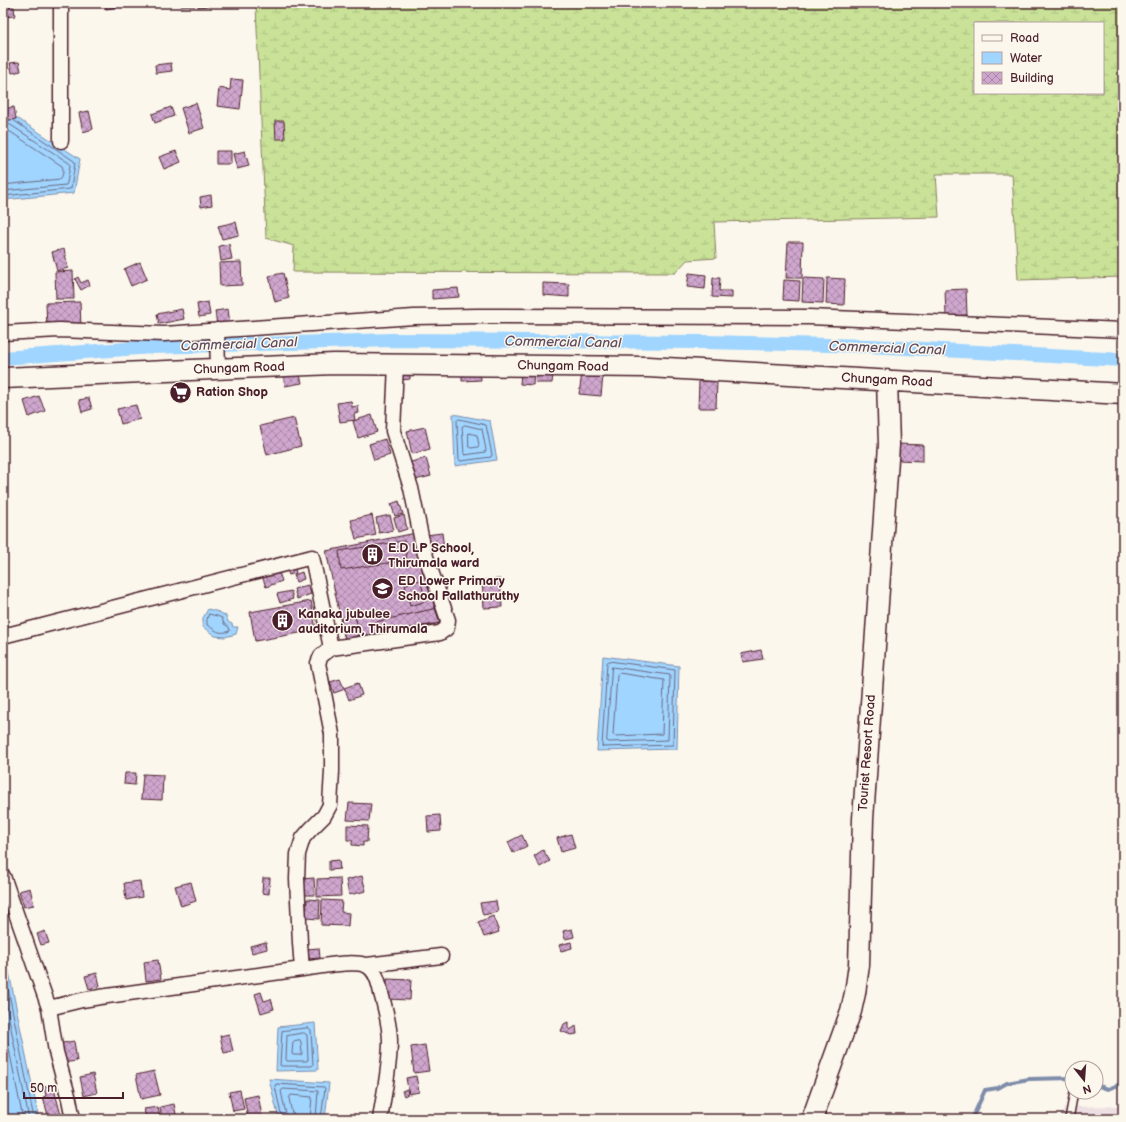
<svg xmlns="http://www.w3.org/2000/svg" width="1126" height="1122" font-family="'Balsamiq Sans',sans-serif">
<defs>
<pattern id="wetland-marsh" width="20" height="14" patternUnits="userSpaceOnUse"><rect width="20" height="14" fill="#c9e298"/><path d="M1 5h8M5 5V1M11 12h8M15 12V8" fill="none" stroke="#aec183"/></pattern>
<pattern id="building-cross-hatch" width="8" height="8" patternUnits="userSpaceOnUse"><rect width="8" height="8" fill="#cfa7ce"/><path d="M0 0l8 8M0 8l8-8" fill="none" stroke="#aa87a7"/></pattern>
</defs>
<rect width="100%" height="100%" fill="#fbf7ec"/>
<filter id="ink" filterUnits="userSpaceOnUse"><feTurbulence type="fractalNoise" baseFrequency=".025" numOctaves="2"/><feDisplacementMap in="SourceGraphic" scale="8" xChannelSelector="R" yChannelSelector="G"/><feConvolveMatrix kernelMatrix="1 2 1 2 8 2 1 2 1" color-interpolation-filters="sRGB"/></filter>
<g filter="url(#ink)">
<!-- built -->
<path fill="#eedfe3" d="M1123 1106V1119H1062L1064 1107Z"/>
<!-- wetland -->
<path fill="url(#wetland-marsh)" stroke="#8a8062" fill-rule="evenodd" d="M259 3H1123V277L1018 280 1012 174H936L939 217 714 222 716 258 687 260 675 273 293 272 294 246 266 238 256 5ZM975 23H1103V93H975Z"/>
<!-- water -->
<path fill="#a0d5ff" stroke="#7e8caa" d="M3 109 80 159 74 193 3 200Z
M453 414 490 421 497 460 455 466Z
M208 609 219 612 226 616 228 622 232 624 233 627H238L236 634 225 637 215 636 203 627 202 623 203 618Z
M603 656 679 666 677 749 597 751Z
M3 943 39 1119H3Z
M315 1023 318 1070 276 1071 278 1027Z
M269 1079 329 1083 325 1119H279Z"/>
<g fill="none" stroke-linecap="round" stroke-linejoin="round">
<!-- shore -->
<path stroke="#6c6880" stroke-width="1" d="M3 127 62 166C64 169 63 177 60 179L3 185
M3 191 66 185 67 183 70 165 69 163 6 122
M3 196 70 189 71 188 75 163 74 161 13 120
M459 419 486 425 492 455 491 457 461 461 459 460 457 421Z
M465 425 482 429 486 450 485 452 465 455 464 454 462 427Z
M469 433 477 435 479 445 478 447 471 448 469 447Z
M209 614 217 616 222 618 224 624 229 627 230 631C218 635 216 630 207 625V620Z
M609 661 675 670 673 745 603 747 602 746 607 663Z
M612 667 670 675 668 740 609 742 607 741Z
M619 673 664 680 662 734 615 736 613 735 617 675Z
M3 963 34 1119
M3 988 29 1119
M3 1019 23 1119
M309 1028 311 1030 313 1065 312 1066H281L280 1065 282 1031Z
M304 1033 307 1035 308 1060 306 1061H287L286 1059 287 1036Z
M300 1040 301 1042 302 1054 300 1055H293L292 1054 293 1042 294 1041Z
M282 1119 275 1086 276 1084 324 1087 325 1088 321 1119
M287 1119 281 1091 283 1089 318 1091 316 1119
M293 1119 289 1098 291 1095 312 1097 310 1119"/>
<!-- stream -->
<path stroke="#7e8caa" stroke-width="4" d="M1096 1085 1108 1089 1123 1083
M972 1119 985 1090 998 1088 1007 1083 1029 1079 1072 1078"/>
<!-- canal -->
<path stroke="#a0d5ff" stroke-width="14" d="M3 358 152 347 393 340 705 342 870 346 1123 360"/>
</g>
<!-- building -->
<path fill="url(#building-cross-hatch)" stroke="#4a1f2b" d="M105 3H127V5L106 9Z
M181 3H195V6H181Z
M198 3H208V6L198 7Z
M14 7 15 16 4 17 3 8Z
M19 62 21 71 12 73 10 63Z
M171 63 172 71 156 73 155 65Z
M3 65H6V74H3Z
M231 79 243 80 240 109 217 106 219 88 230 90Z
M196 103 204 128 189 133 181 108Z
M14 107 16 119 3 121V109Z
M171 107 174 116 155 123 152 114Z
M89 111 93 129 83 132 79 113Z
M275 121H284L285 139H276Z
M176 151 181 162 164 169 159 157Z
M216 151H231V164H216Z
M245 151 249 166 237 169 233 154Z
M211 195 212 205 201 207 200 197Z
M236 222 239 235 222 239 218 226Z
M788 242H803L802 278H786Z
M229 244 232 259 221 261 219 246Z
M64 249 68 268 57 271 52 252Z
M140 262 147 279 131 286 124 269Z
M241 262 242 285 220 286 219 263Z
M73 271 74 299H56L55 272Z
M283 273 289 298 275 302 269 276Z
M689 273 706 275 705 289 687 287Z
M78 277 81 283 88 280 90 285 81 290 75 279Z
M713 278H720L719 291H732V298L712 297Z
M803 278 824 279 823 303 802 302Z
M827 278 845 279 844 305 826 304Z
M784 280 800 281 799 301 783 300Z
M543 283 569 284V297L543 295Z
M458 288 459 297 432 299V290Z
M966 289 967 315 946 316 945 290Z
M80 302 81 327 47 329 46 303Z
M208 302 210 315 199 317 197 304Z
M182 309 184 319 159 324 157 314Z
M228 309 230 324 217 326 215 311Z
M410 370V379L402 380 401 371Z
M480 370 481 380 462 381V372Z
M299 371 302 383 285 386 283 374Z
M521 372 534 373 533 385 520 384Z
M536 373 553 374 552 383H536Z
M582 373 603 375 601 396 579 394Z
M699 381H717L716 408H698Z
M39 396 45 411 29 417 24 401Z
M89 398 92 409 82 412 79 400Z
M351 401 352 407 358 406 359 413 354 414 355 420 340 422 337 403Z
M136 405 140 419 121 424 117 409Z
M3 414H5L6 431 3 432Z
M372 415 377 432 358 438 353 421Z
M294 418 301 446 267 455 260 426Z
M425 427 430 449 412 454 407 431Z
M385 439 390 455 374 460 369 444Z
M898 444 923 445V461L897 460Z
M426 458 431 476 415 480 411 462Z
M399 501 403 514 395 516 391 504Z
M372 515 376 535 356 539 351 520Z
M390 515 394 530 379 533 376 518Z
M404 515 407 529 398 532 394 518Z
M416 533 418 557 440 623 345 639 326 551Z
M442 533 444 549 428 551 426 535Z
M404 541 407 560 341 570 339 551Z
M294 565 296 573 289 575 286 568Z
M277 567 282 581 266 587 261 573Z
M302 572 304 579 296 582 294 575Z
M500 579 502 607 484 608 482 580Z
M420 580 426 601 410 606 405 584Z
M308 585 311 594 297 599 294 589Z
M291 591 293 599 280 603 277 594Z
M311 601 316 630 255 641 250 612Z
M437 608 440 623 374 638 371 623Z
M355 616 360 635 345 639 340 620Z
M761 650 763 659 743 662 741 654Z
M340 679 344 688 358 683 362 695 349 700 345 689 334 693 330 682Z
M125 773H136L135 785 124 784Z
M143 774 163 775 162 800 141 799Z
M349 803 371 804 369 821 347 820Z
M440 815 441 831 428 832 427 816Z
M347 825 368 826 367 842H363V846L352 845V840H347Z
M571 834 575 848 561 852 557 838Z
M522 835 527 846 513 853 508 842Z
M543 850 550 861 540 867 534 856Z
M339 860 340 869 329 870V861Z
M362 876 366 891 349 895 346 880Z
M263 878H270L269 894 262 893Z
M314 878 315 895H302L301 879Z
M340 878 341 896 317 897V879Z
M140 881 142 897 126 900 124 883Z
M191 882 196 901 181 906 175 886Z
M30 888 34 905 24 907 19 891Z
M307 899 320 900 319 919 306 918Z
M322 900 342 901 341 912 349 913 348 926 321 925Z
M496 901 498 912 483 915 480 903Z
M493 916 499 932 484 937 478 922Z
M572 929 574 937 565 939 563 931Z
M45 931 49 943 41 945 37 934Z
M266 942 267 949 252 953 250 946Z
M571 942 572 948 561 951 559 945Z
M319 948 320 958 307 959 306 949Z
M158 960 161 979 146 981 144 962Z
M97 973 100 986 89 989 85 976Z
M387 979 411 980 410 1000 386 999Z
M261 992 264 1001 271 999 274 1009 261 1013 255 994Z
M568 1022V1028L570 1030 576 1026 577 1034 571 1035 561 1031 564 1024Z
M229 1034 233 1051 224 1053 220 1036Z
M74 1041 77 1061 61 1063 58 1044Z
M425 1045 429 1071 414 1073 411 1047Z
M154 1071 160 1095 141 1099 136 1075Z
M93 1074 97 1093 84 1096 80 1077Z
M416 1076 419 1092 409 1094 406 1078Z
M53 1085 62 1119H49L43 1097 46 1096 44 1087Z
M407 1089 408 1094 404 1096 402 1091Z
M240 1090 244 1109 233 1111 229 1092Z
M258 1095 262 1116 248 1118 244 1098Z
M174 1104 177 1119H162L160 1107Z
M158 1107 160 1119H146L144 1109Z"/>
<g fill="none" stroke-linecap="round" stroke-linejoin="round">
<defs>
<path id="lane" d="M1069 1119 1074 1092"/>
<path id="street" d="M61 141V3
M217 330 218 369
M3 333 59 330 164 334 414 317 478 316 809 317 1123 330
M3 636 312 557 331 648
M3 876 49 1008 56 1052 69 1099 73 1119
M367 965 441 956
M49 1008 82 1000 100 997 302 969
M380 1119C384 1093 390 1067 390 1041 390 1025 385 1008 381 993 379 983 376 969 365 965 352 960 318 967 302 969L300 943 297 879 298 854 303 838 310 830 324 816 330 805 332 771V734L318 663 321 656 331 648 440 633 447 628 448 620 424 551 411 488 393 431 396 364"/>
<path id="secondary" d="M3 378 334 364 648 367 1123 394
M812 1119 851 1011 855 993 859 965 863 819 889 445 887 380"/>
</defs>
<!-- lane casing -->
<use href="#lane" stroke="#4a1f2b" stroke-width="10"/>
<!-- street casing -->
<use href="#street" stroke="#4a1f2b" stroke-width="17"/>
<!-- secondary casing -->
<use href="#secondary" stroke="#4a1f2b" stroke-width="23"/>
<!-- lane -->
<use href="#lane" stroke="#fbf7ec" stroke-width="7"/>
<!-- street -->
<use href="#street" stroke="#fbf7ec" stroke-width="14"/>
<!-- secondary -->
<use href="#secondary" stroke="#fbf7ec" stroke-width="20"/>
</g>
</g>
<!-- icons -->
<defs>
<symbol id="supermarket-disc" viewBox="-11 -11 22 22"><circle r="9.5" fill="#4a1f2b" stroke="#fbf7ec"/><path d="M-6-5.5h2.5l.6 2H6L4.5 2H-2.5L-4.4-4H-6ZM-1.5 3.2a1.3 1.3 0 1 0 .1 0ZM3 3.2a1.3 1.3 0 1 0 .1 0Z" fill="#fff"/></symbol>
<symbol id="building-disc" viewBox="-11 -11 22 22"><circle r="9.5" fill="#4a1f2b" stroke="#fbf7ec"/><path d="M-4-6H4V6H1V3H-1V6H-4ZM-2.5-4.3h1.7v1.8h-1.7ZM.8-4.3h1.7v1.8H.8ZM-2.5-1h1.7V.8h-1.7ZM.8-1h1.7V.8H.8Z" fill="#fff"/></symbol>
<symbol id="school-disc" viewBox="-11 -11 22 22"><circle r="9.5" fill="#4a1f2b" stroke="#fbf7ec"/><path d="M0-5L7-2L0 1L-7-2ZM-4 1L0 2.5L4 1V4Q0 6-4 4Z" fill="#fff"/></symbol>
</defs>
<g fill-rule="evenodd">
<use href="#supermarket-disc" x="168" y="380" width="25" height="25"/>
<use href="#building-disc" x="360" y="542" width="25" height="25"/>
<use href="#school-disc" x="370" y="576" width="25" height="25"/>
<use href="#building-disc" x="270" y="608" width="25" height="25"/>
</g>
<g text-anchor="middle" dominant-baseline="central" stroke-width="3" stroke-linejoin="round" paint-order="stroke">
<!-- street labels -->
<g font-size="13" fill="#4a1f2b" stroke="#fbf7ec">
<text transform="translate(563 366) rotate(1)">Chungam Road</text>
<text transform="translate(239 368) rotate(-2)">Chungam Road</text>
<text transform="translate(887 380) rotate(3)">Chungam Road</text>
<text transform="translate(867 753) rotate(-86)">Tourist Resort Road</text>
</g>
<!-- poi labels -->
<g font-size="13" font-weight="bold" fill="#4a1f2b" stroke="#fbf7ec" text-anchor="start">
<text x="196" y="392">Ration Shop</text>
<text x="388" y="548">E.D LP School,<tspan x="388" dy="15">Thirumala ward</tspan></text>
<text x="398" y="581">ED Lower Primary<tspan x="398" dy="15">School Pallathuruthy</tspan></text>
<text x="298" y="614">Kanaka jubulee<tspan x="298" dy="15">auditorium, Thirumala</tspan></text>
</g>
<!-- water labels -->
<g font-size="14" font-style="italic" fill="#604c60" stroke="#fbf7ec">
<text transform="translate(563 342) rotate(1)">Commercial Canal</text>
<text transform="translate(239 344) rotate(-2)">Commercial Canal</text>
<text transform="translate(887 348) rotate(2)">Commercial Canal</text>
</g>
</g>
<!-- margin -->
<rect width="1126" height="1122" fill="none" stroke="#fbf7ec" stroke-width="16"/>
<rect x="8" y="8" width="1110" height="1106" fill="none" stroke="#4a1f2b" stroke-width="1.5" filter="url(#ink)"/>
<!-- legend -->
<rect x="974" y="22" width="130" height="72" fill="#fbf7ec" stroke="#b4a19f"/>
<rect x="982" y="35" width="20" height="6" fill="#fbf7ec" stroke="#b4a19f"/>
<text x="1010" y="42" font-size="12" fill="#4a1f2b">Road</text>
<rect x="982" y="52" width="20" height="12" fill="#a0d5ff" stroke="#b4a19f"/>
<text x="1010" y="62" font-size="12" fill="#4a1f2b">Water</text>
<rect x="982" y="72" width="20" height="12" fill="url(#building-cross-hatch)" stroke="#b4a19f"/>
<text x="1010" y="82" font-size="12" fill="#4a1f2b">Building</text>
<!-- north arrow -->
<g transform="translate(1084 1080) rotate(163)"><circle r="19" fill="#fbf7ec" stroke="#b4a19f"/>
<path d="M0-3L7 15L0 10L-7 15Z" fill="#4a1f2b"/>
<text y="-6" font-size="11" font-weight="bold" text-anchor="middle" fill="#4a1f2b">N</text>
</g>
<!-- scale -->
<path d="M24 1092v6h99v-6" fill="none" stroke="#4a1f2b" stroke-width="2"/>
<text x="30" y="1092" font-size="12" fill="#4a1f2b" stroke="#fbf7ec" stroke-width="3" paint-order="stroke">50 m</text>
</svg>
